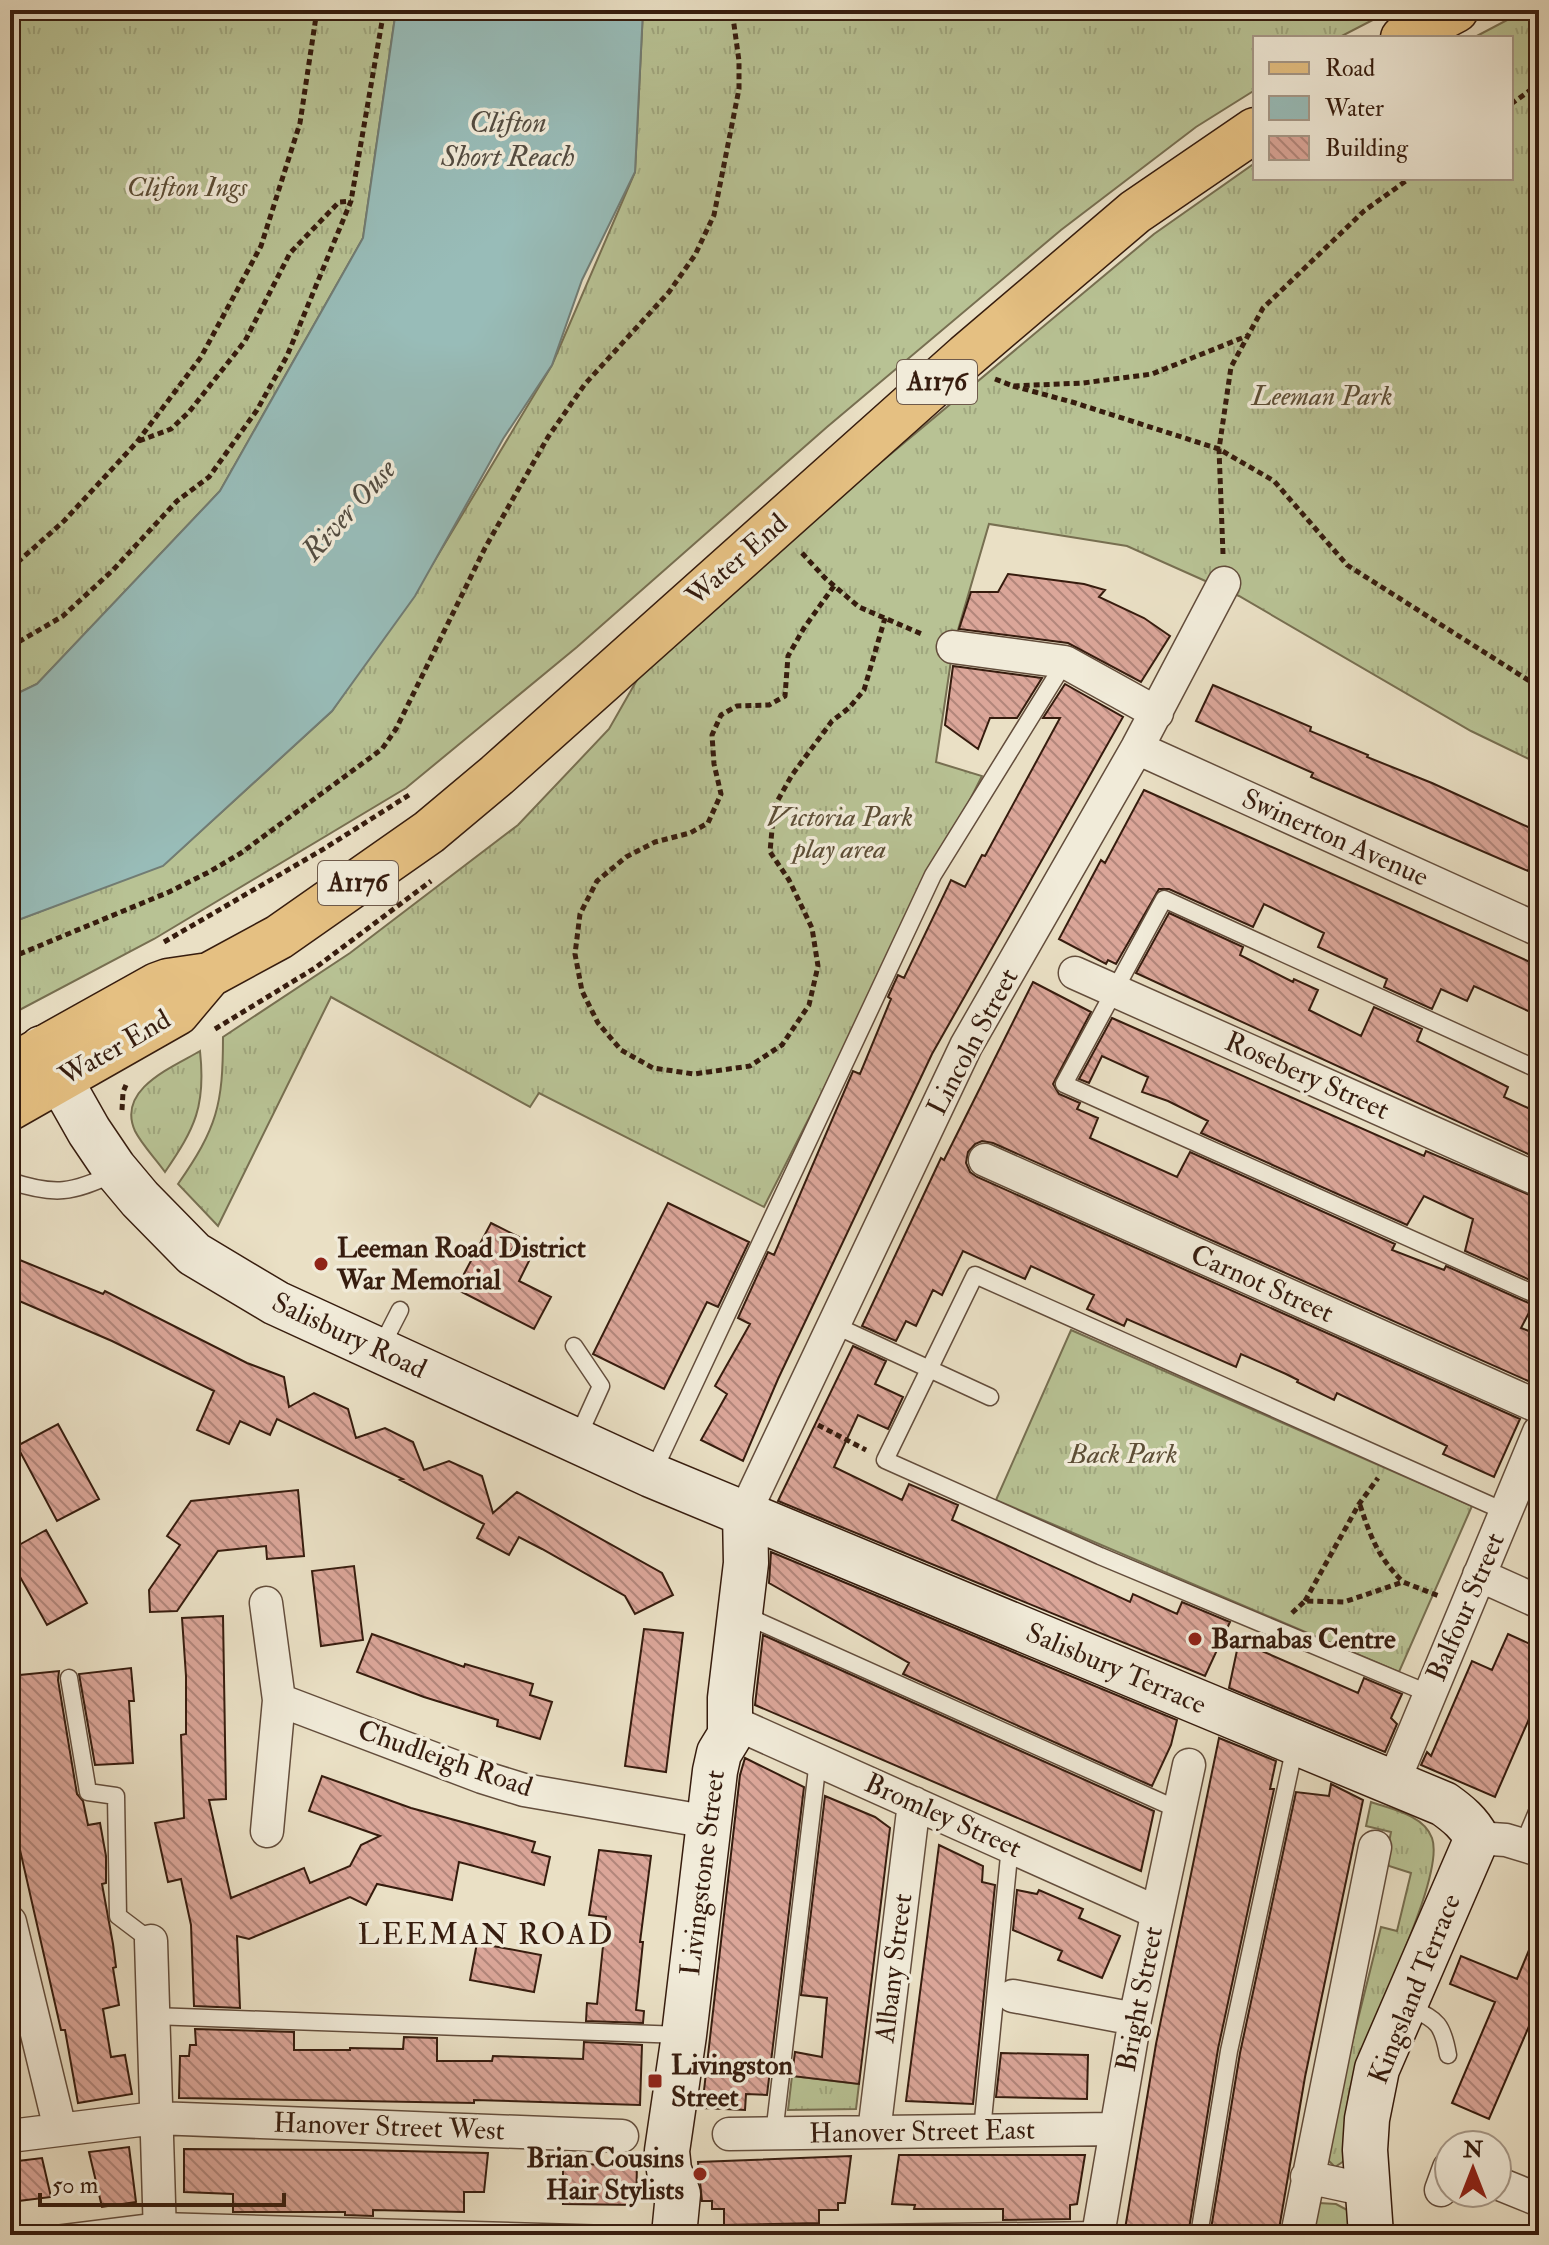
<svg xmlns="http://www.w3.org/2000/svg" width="1549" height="2245" font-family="'IM FELL Double Pica',serif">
<defs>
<pattern id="grass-tufts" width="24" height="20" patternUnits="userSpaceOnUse" patternTransform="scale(2)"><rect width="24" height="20" fill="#b8c294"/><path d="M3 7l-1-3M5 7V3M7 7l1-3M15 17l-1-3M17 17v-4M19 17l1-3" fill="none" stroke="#9fa67e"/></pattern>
<pattern id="building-back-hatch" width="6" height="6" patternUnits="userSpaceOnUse" patternTransform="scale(2)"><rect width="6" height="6" fill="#dba699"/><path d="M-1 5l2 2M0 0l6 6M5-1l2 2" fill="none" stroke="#b2867b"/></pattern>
</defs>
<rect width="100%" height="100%" fill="#eae0c5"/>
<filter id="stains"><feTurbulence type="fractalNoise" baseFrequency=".0025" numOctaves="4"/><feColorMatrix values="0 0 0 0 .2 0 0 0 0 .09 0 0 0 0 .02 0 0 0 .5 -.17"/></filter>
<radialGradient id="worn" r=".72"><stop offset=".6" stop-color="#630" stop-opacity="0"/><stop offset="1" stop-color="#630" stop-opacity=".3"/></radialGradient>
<!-- grass -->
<path fill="url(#grass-tufts)" stroke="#776f51" stroke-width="2" d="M10 10H396L363 238 220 491 37 684 10 697Z
M643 10H1392L1338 38H1255V90L1196 127 1061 230 827 427 577 647 406 788 154 939 10 1015V923L166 863 332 711 432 565 552 365 635 172Z
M1526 10H1539V764L1471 731 1239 596 1127 546 989 524 953 647 936 762 982 776 764 1207 539 1093 530 1107 331 997 218 1226 178 1184C217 1128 223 1105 223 1037L350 953 518 825 609 729 641 673 783 544 1154 234 1255 163V178H1511V38H1473Z
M200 1051C206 1106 195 1128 165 1172 156 1159 142 1145 135 1131 116 1089 173 1067 200 1051Z
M1071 1330 1472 1506 1399 1672 996 1500Z
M1371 1802C1391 1809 1424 1815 1432 1838 1447 1879 1360 2039 1349 2094 1345 2116 1347 2139 1344 2161L1335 2167 1327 2159 1328 2139 1381 1927 1397 1931 1411 1873 1389 1866 1386 1858 1391 1832 1366 1826Z
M792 2076 859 2084 856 2109 788 2110Z
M1319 2203 1336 2204 1351 2212 1356 2235H1335V2228L1316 2225 1314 2214Z"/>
<!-- water -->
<path fill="#98bcb8" stroke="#717c74" stroke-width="2" d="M396 10H643L635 172 582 280 552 365 503 439 415 596 332 711 163 866 10 923V697L37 684 220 491 363 238Z"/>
<!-- building -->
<path fill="url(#building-back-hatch)" stroke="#361c0e" stroke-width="2" d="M1008 574 1084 584 1105 590 1099 597 1144 618 1170 636 1141 682 1068 643 959 629 971 592H998Z
M953 666 1042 678 1017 718H990L978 749 945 725Z
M1065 684 1123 717 932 1054 778 1379 743 1461 701 1440 727 1394 715 1386 750 1324 738 1318 768 1252 774 1255 853 1071 860 1074 891 999 888 997 898 975 904 978 951 880 965 887 982 855 985 856 1060 718H1043Z
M1213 685 1311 727 1310 731 1368 755 1367 757 1432 783 1539 832V848L1528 871 1311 777 1313 773 1196 721Z
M1144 790 1539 966V1016L1474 986 1467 1001 1441 989 1432 1009 1384 987 1387 979 1318 947 1324 933 1264 904 1253 927 1169 889H1159L1116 964 1108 960 1106 964 1059 939 1101 860 1105 863Z
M1169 913 1243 947 1240 955 1293 982 1294 979 1318 990 1309 1010 1361 1036 1374 1007 1422 1029 1417 1041 1508 1087 1504 1097 1539 1113V1159L1136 973Z
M1033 982 1091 1012 1053 1084 1059 1094 1080 1103 1077 1109 1098 1118 1090 1138 1177 1177 1190 1152 1395 1244 1392 1250 1444 1270 1446 1266 1533 1305 1521 1328 1539 1335V1375L1535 1384 993 1143 982 1141 975 1144 968 1152 966 1163 970 1172 977 1177 1520 1419 1494 1477 1443 1454 1447 1446 1337 1393 1334 1400 1297 1382 1298 1380 1286 1374 1241 1354 1236 1367 1127 1319 1124 1326 1087 1309 1094 1295 1031 1266 1025 1279 963 1251 942 1295 933 1290 916 1326 906 1321 896 1341 862 1326 941 1158 944 1160Z
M1112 1018 1424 1156 1426 1151 1539 1199V1284L1465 1251 1473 1219 1424 1196 1407 1225 1201 1133 1208 1121 1168 1101 1142 1092 1148 1077 1102 1056 1089 1083 1079 1079Z
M668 1203 749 1242 718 1307 707 1302 664 1389 593 1354Z
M491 1223 519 1237 511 1251 529 1261 519 1281 551 1297 534 1329 456 1289Z
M10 1256 103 1294 105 1291 247 1363 284 1377 289 1407 314 1393 348 1409 356 1438 385 1428 413 1442 424 1470 449 1461 482 1476 493 1513 517 1492 662 1573 673 1595 635 1614 625 1596 542 1549 519 1537 509 1555 477 1538 484 1524 400 1480 403 1479 277 1419 270 1435 240 1421 229 1444 197 1430 214 1391 112 1341 10 1297Z
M853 1346 886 1361 875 1384 903 1397 888 1429 858 1415 834 1467 902 1500 909 1484 958 1505 952 1520 1130 1602 1133 1594 1177 1614 1182 1602 1230 1622 1205 1676 778 1501Z
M58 1424 99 1499 57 1521 17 1446Z
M298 1490 304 1556 267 1559 266 1546 218 1551 177 1611 150 1612 149 1590 180 1545 167 1536 191 1501Z
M46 1530 87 1603 47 1625 10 1559V1550Z
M771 1552 1177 1720 1171 1745 1152 1786 903 1674 909 1663 769 1583Z
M354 1566 363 1640 321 1646 312 1571Z
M223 1616 226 1799 209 1800 231 1898 304 1868 310 1883 350 1866 361 1845 380 1836 309 1811 322 1776 411 1808 535 1842 532 1852 550 1857 544 1885 459 1862 452 1900 377 1884 366 1905 350 1897 249 1939 237 1936 240 2008 194 2006 191 1925 181 1879 168 1882 155 1823 184 1818 181 1735 186 1734V1676L182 1618Z
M644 1629 683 1633 666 1772 625 1766Z
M372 1634 464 1667 465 1664 533 1684 530 1695 552 1702 540 1739 497 1726 498 1720 424 1697 357 1672Z
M1508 1634 1539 1648V1696L1495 1797 1421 1765 1427 1752 1431 1756 1472 1661 1492 1670Z
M763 1635 1154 1811 1141 1871 755 1705Z
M1239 1641 1358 1693 1364 1678 1402 1694 1391 1718 1397 1724 1385 1752 1229 1688Z
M131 1668 134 1701H129L133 1763 95 1765 79 1674Z
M59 1671 58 1680 77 1794 83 1801 88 1825 100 1823 106 1856V1883L102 1884 113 1944 116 1967 113 1968 119 2005 103 2009 111 2057 125 2055 132 2094 78 2103 65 2030H61L10 1806V1676Z
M1219 1738 1276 1761 1270 1789H1274L1218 2049 1188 2235H1124L1156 2044Z
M745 1758 804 1787 767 2095 746 2094 745 2110 702 2108 740 1775Z
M1331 1784 1363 1800 1305 2077 1278 2235H1210L1240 2053 1296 1792 1329 1796Z
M825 1796 875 1817 890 1828 859 2084 792 2076 795 2052 822 2057 827 1998 801 1995Z
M939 1845 983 1866 982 1882 995 1885 973 2104 906 2101Z
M599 1850 651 1856 640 1942H643L636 2010 644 2011 643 2023 586 2021 587 2003 597 2004 606 1917 589 1915Z
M1017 1890 1037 1894 1039 1890 1083 1909 1079 1918 1120 1936 1102 1978 1058 1960 1062 1951 1013 1930Z
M1539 1926V2003L1489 2119 1452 2103 1495 2002 1450 1984 1461 1956 1517 1979Z
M477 1943 541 1955 534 1992 470 1980Z
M195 2029 294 2032V2050H350V2048L403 2049 404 2037 437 2038V2061H492L493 2056 583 2059 584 2042 642 2045 640 2105 474 2100V2103L179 2098 180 2056H189L190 2045H196Z
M1001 2053 1088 2055 1087 2099 996 2097Z
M129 2147 136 2202 102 2207 89 2152Z
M184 2149 359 2150 488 2153 484 2192H464V2212L373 2210V2216L345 2215V2212H233V2194L184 2192Z
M899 2155H1085L1077 2204 1070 2205V2219L1003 2220V2209H914L915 2205 892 2204Z
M851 2156 845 2203H838V2210H819V2223L724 2225V2209H712V2201H702L698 2162Z
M42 2158 51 2197 10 2202V2162Z
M563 2164 637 2165 636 2205 563 2204Z"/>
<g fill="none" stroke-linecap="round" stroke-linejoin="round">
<defs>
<path id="lane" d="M1539 1070 1164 899 1064 1084 1539 1296
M10 1181C55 1196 72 1193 115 1173
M834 1325 990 1397
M574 1346 601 1386 577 1439
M380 1349 400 1310
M653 1472 933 875 1065 662
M742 1614 1179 1810
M69 1678 88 1792 116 1796 118 1916 151 1941
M1430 1694 1100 1556 885 1460 975 1275 1506 1512
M1523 1845 1539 1807
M1406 2005C1435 2020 1442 2020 1448 2055
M153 2016 682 2035
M982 2130 1010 1846
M774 2134 818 1760
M48 2235 160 2221 645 2235
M732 2235 1099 2230
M1199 2235 1229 2051 1295 1746"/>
<path id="street" d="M953 647 1065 662 1157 713
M1137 748 1539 930
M1075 973 1539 1180
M985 1160 1539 1407
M745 1512 966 1046 1137 748 1224 583
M1479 1575 1539 1602
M266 1603 279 1700 267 1831
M279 1700 482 1777 524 1790 709 1822
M730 1721 1156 1912
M1393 1783 1539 1432
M1477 1838 1506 1840 1539 1850
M10 1922 60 2129
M151 1941 160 2235
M1013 1996 1135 2019
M874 2132 914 1803
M729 2134 1115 2129
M10 2136 156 2118 622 2136
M1307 2177 1367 2190
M1497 2183 1539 2200
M1441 2190 1449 2168
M1098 2235 1135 2019 1189 1765
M1297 2235 1375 1847"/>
<path id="secondary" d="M42 1048 89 1131 114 1168 140 1199 194 1254 276 1303 651 1475 1444 1804C1458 1814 1469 1823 1477 1838L1377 2069 1367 2119 1365 2150 1371 2235
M674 2235 678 2194 669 2170 667 2151 684 2035 715 1771 719 1753 730 1735V1698L746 1563 745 1512"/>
<path id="primary" d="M1403 38 1456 10
M10 1067 157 985 168 981 209 975 279 937 429 832 497 775 966 356 1135 212 1255 130
M10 1108 177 1013 209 975"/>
</defs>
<!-- lane casing -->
<use href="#lane" stroke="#634d3c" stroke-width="19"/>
<!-- street casing -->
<use href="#street" stroke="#634d3c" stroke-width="35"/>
<!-- secondary casing -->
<use href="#secondary" stroke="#361c0e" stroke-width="47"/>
<!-- primary casing -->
<use href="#primary" stroke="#361c0e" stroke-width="47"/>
<!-- path -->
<path stroke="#361c0e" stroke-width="5" stroke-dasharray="6 4" stroke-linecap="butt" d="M1511 104 1539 84
M995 379 1013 386 1083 383 1152 374 1247 336
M1013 386 1072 402 1219 449 1274 481 1347 565 1539 687
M139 441 171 429 189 412 245 341 290 253 339 202 351 201
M802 553 825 578 859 607 924 635
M1223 554 1219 449 1231 367 1263 308 1364 211 1410 178
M10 569 64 521 137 442 201 357 261 246 300 123 317 10
M834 586 804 628 788 656 785 696 769 705 737 706 721 715 712 735 714 764 721 794 708 823 690 833 655 842 626 857 597 881 580 914 575 954 582 991 598 1023 621 1050 653 1068 694 1074 750 1066 782 1045 809 1005 818 966 812 928 789 880 770 852 774 807 792 775 832 721 849 708 864 690 885 618
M10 647 63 616 113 570 177 501 209 477 257 410 287 356 351 201 384 10
M164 942 322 850 409 795
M10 958 169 892 209 872 241 853 382 749 396 729 485 548 548 437 585 384 669 292 695 255 714 215 739 89V61L732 10
M215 1029 315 968 431 881
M122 1110 123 1092 126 1085
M818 1425 866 1450
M1360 1505C1371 1538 1378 1557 1403 1582
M1305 1601 1359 1504 1378 1478
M1292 1613 1305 1601 1344 1602 1403 1582 1439 1596"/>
<!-- lane -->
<use href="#lane" stroke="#f1ebd9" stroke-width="16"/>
<!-- street -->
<use href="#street" stroke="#f1ebd9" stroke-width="32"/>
<!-- secondary -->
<use href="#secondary" stroke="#f1ebd9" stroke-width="44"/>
<!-- primary -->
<use href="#primary" stroke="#e5c082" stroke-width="44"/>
</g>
<!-- markers -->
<g fill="#8f2418" stroke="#f1ebd9" stroke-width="3">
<circle cx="321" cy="1264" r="8"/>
<circle cx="1195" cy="1639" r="8"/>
<rect x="647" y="2073" width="16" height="16" rx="4"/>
<circle cx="700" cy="2174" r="8"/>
</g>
<g text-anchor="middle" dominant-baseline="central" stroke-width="7" stroke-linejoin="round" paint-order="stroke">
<!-- shield labels -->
<g fill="#f1ebd9" stroke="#6e5a4b" stroke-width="2">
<rect x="897" y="360" width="80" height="44" rx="6"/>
<rect x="318" y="861" width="80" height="44" rx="6"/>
</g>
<g font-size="26" font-weight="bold" fill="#361c0e">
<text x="937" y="382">A1176</text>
<text x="358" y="883">A1176</text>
</g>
<!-- park labels -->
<g font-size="28" font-style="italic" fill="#5d4e36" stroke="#f1ebd9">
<text x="187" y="187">Clifton Ings</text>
<text x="1322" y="396">Leeman Park</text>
<text x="840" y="817">Victoria Park<tspan x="840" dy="32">play area</tspan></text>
<text x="1123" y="1454">Back Park</text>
</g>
<!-- street labels -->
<g font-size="28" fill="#361c0e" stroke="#f1ebd9">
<text transform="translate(737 560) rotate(-41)">Water End</text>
<text transform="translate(1335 838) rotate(24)">Swinerton Avenue</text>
<text transform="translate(973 1042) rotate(-62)">Lincoln Street</text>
<text transform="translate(115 1048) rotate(-30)">Water End</text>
<text transform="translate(1307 1076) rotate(24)">Rosebery Street</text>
<text transform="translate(1262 1284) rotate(24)">Carnot Street</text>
<text transform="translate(349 1336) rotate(25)">Salisbury Road</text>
<text transform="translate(1466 1607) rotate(-67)">Balfour Street</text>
<text transform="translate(1116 1669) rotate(23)">Salisbury Terrace</text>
<text transform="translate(445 1759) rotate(19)">Chudleigh Road</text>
<text transform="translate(943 1816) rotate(24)">Bromley Street</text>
<text transform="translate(703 1873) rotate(-83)">Livingstone Street</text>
<text transform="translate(894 1968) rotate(-83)">Albany Street</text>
<text transform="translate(1415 1989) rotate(-68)">Kingsland Terrace</text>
<text transform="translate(1140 1999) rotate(-79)">Bright Street</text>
<text transform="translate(389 2127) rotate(2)">Hanover Street West</text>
<text transform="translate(922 2132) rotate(-1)">Hanover Street East</text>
</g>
<!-- poi labels -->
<g font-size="28" font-weight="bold" fill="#361c0e" stroke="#f1ebd9" text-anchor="start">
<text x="337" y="1248">Leeman Road District<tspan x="337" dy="32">War Memorial</tspan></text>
<text x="1211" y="1639">Barnabas Centre</text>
<text x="671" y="2065">Livingston<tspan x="671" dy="32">Street</tspan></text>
<text x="684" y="2158" text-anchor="end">Brian Cousins<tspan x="684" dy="32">Hair Stylists</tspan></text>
</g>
<!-- water labels -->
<g font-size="30" font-style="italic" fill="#534c41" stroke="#f1ebd9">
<text x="508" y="122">Clifton<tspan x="508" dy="34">Short Reach</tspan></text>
<text transform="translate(349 510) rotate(-48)">River Ouse</text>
</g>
<!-- neighbourhood labels -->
<g font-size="30" letter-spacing="2" fill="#361c0e" stroke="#f1ebd9">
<text x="486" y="1934">LEEMAN ROAD</text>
</g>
</g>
<!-- margin -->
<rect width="1549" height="2245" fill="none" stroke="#eae0c5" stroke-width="40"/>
<rect x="12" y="12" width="1525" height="2221" fill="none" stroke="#361c0e" stroke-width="4"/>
<rect x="20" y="20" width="1509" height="2205" fill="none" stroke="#361c0e" stroke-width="2"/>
<!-- legend -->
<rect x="1253" y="36" width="260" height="144" fill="#f1ebd9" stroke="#a69888" stroke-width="2"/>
<rect x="1269" y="62" width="40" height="12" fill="#e5c082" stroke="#a69888" stroke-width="2"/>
<text x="1325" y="76" font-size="24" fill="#361c0e">Road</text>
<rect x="1269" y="96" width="40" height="24" fill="#98bcb8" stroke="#a69888" stroke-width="2"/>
<text x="1325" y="116" font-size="24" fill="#361c0e">Water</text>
<rect x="1269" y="136" width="40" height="24" fill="url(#building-back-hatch)" stroke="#a69888" stroke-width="2"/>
<text x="1325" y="156" font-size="24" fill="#361c0e">Building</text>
<!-- north arrow -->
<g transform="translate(1473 2169)"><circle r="38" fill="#f1ebd9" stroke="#a69888" stroke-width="2"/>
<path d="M0-6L14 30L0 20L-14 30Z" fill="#8f2418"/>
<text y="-12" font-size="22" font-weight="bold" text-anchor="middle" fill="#361c0e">N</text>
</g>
<!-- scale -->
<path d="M40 2193v12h244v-12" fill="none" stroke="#361c0e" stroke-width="4"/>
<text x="52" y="2193" font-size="24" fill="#361c0e" stroke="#f1ebd9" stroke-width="6" paint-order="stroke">50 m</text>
<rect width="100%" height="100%" filter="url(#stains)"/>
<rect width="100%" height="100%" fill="url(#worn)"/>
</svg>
